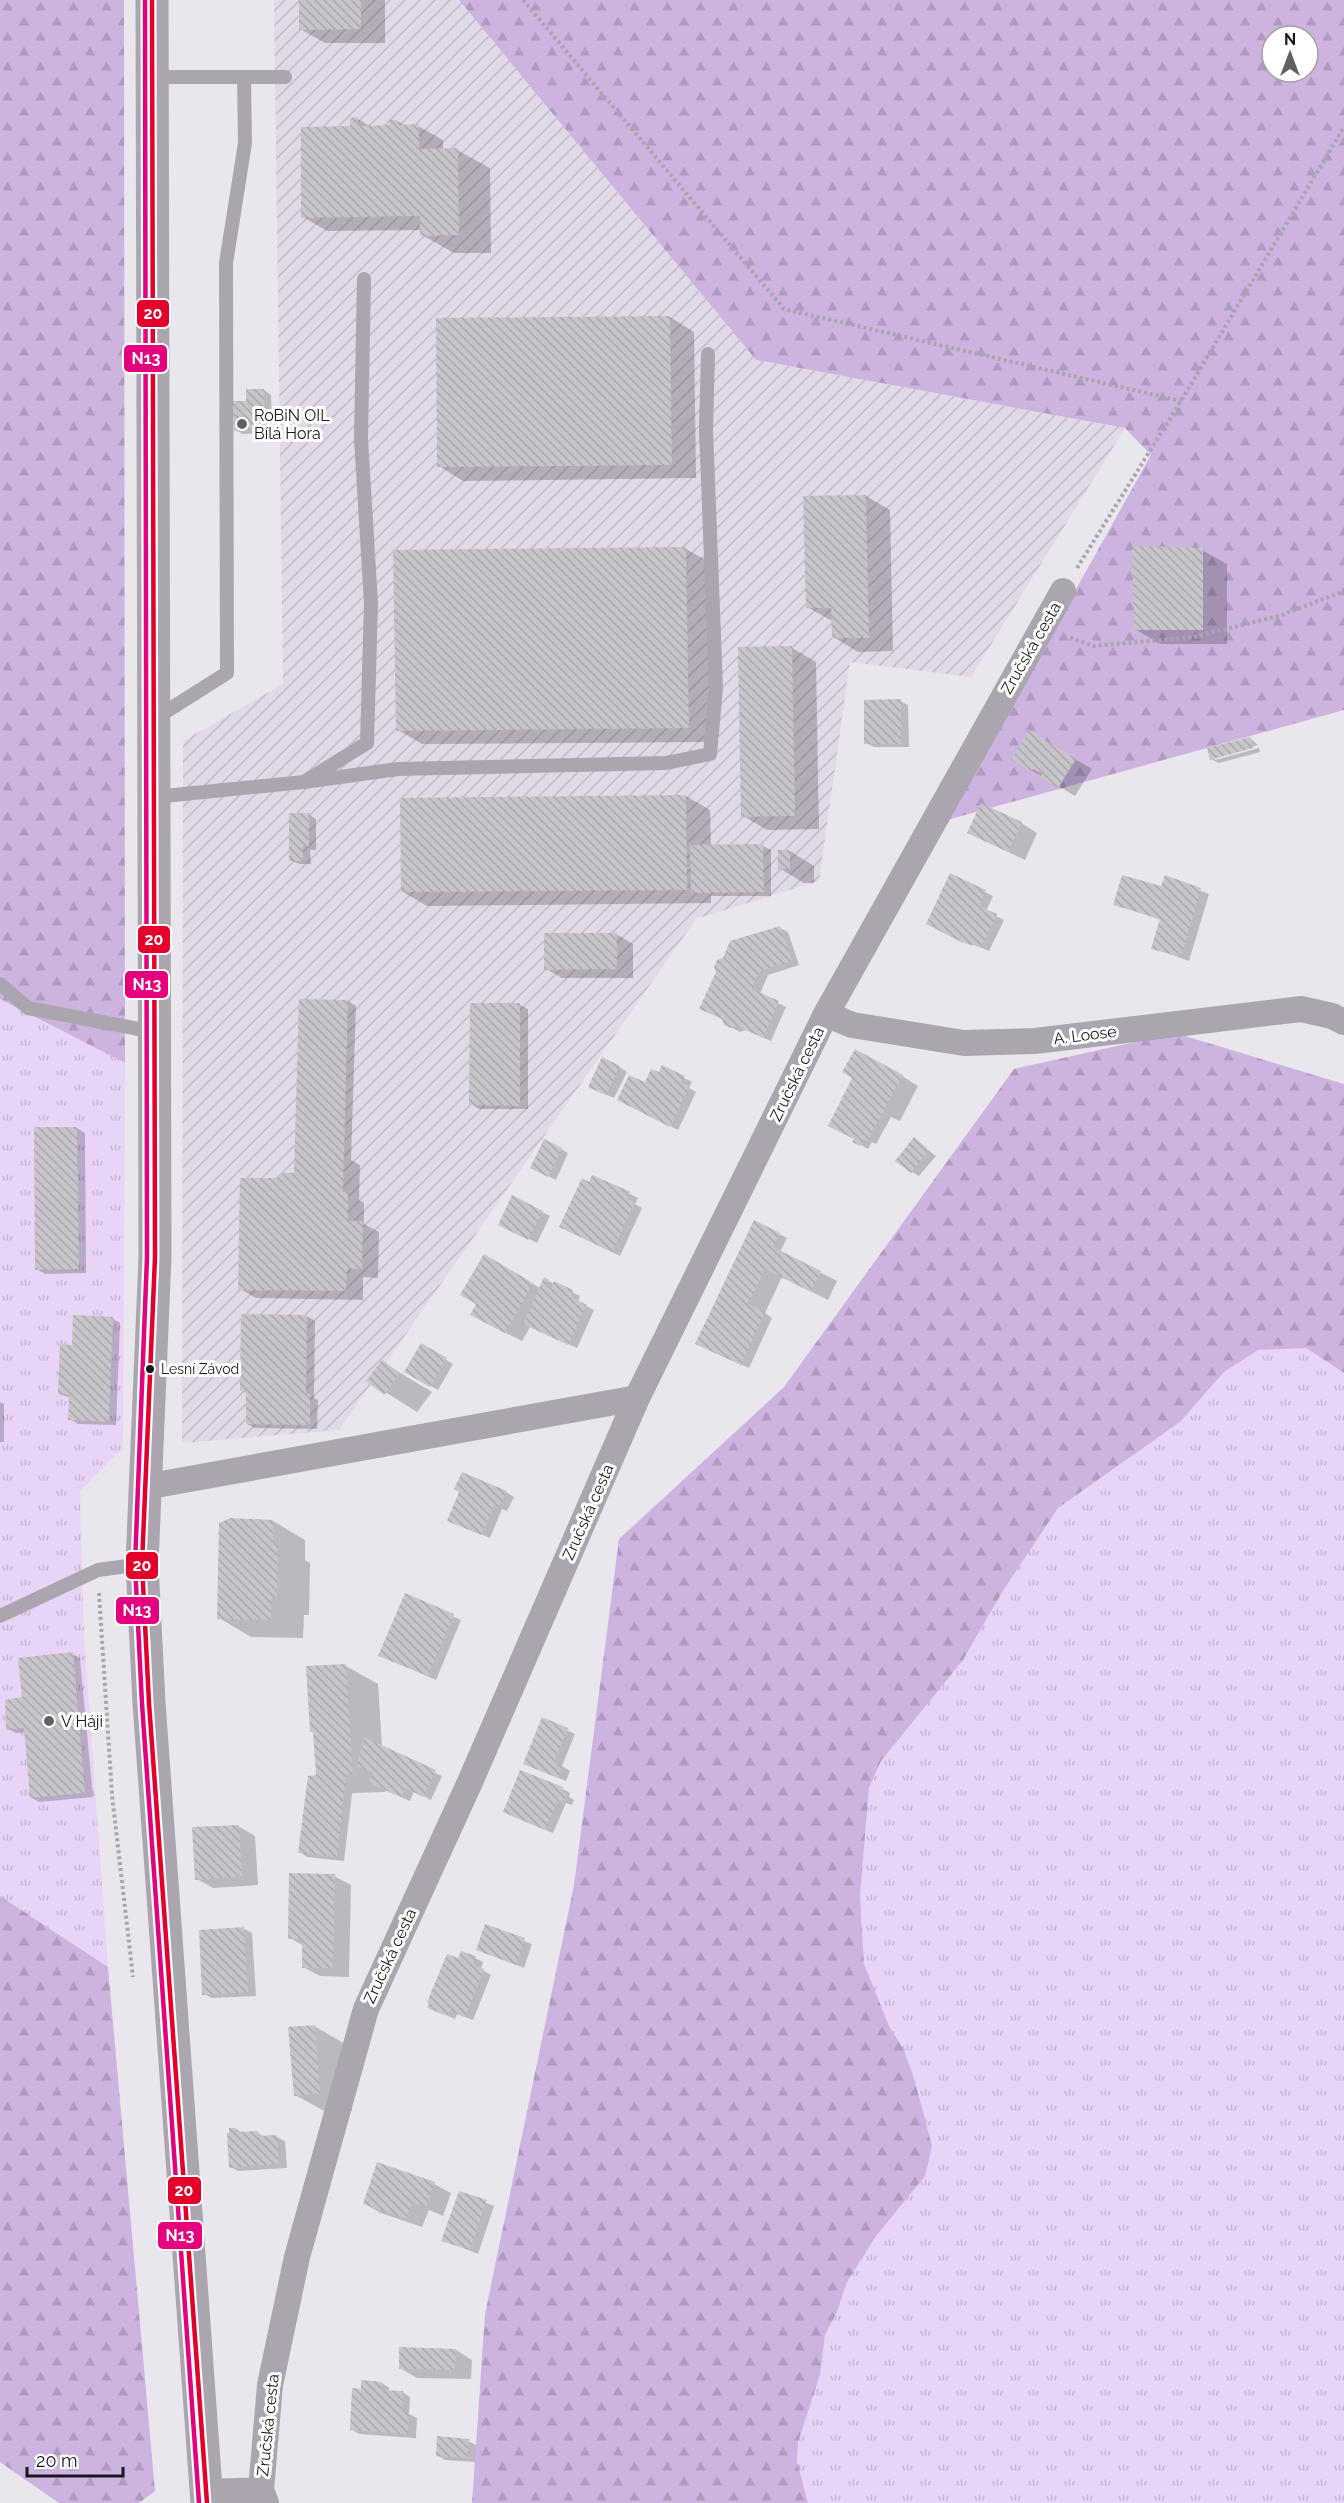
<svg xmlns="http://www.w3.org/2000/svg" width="1344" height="2503" font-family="Raleway,sans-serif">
<defs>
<pattern id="industrial-furrows" width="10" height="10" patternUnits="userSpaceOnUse" patternTransform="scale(1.5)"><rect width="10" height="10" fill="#e2d9e8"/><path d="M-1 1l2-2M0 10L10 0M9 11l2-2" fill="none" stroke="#c1bac6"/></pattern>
<pattern id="grass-tufts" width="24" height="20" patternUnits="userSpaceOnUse" patternTransform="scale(1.5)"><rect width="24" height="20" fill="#e7d4f6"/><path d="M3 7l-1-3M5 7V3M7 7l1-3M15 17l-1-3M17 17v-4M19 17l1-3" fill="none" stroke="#c6b5d2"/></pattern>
<pattern id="forest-firs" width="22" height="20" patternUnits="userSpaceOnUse" patternTransform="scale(1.5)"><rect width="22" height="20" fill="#cdb4e0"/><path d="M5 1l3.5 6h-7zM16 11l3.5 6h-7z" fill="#af9ac0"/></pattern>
<pattern id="building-back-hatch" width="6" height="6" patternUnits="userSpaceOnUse" patternTransform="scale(1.5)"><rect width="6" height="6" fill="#c7c4ca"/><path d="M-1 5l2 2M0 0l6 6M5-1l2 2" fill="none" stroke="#aaa8ad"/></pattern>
</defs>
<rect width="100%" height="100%" fill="#eae6ee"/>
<!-- industrial -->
<path fill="url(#industrial-furrows)" d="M274 0H459L756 360 1125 428 971 677 850 662 819 881 696 919 339 1430 182 1443 183 741 283 684Z"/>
<!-- grass -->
<path fill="url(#grass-tufts)" d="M0 999 125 1063 123 1448 80 1491 84 1636 108 1967 0 1896Z
M1306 1348 1344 1373V2503H808L797 2461 798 2442 820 2375 825 2335 837 2312 847 2282 876 2236 903 2048 889 2026 864 1965 860 1895 869 1788 881 1761 963 1660 1001 1594 1058 1508 1180 1422 1224 1372 1258 1350Z"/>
<!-- forest -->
<path fill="url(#forest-firs)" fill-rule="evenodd" d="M0 0H124L125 1063 0 999Z
M459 0H1344V710L947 820 1151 455 1125 428 756 360ZM1272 36H1308V72H1272Z
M1175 1033 1344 1084V1373L1306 1348 1258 1350 1224 1372 1180 1422 1058 1508 1001 1594 963 1660 881 1761 869 1788 860 1895 864 1964 889 2026 903 2048 914 2078 932 2146 925 2176 876 2236 847 2282 837 2312 825 2335 820 2375 798 2442 797 2461 808 2503H472L485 2314 574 1885 619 1539 784 1387 1014 1069Z
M0 1896 108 1967 155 2491 139 2503H59L0 2462Z"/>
<!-- shadow -->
<path fill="#0003" d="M300 0H385V43H325L300 29Z
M358 119 371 127 391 126 397 121 406 126H418L443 140V150H457L490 168 491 253H454L422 235V230L327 231 303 217Z
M670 317 694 332 696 478 463 481 439 466Z
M264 390 271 395 272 433 243 434 235 430 248 402Z
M866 496 890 510 893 651 858 652 833 637 832 621 807 607Z
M686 549 711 563 713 742 422 744 398 730 395 552Z
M1202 550 1227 564V644H1160L1135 629Z
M792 648 816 662 819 829 767 830 743 816Z
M900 701 908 705 909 747H874L866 743Z
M1030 732 1092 769 1075 796 1013 759Z
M1250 738 1258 745 1215 757V760L1259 748 1260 752 1219 763 1211 759Z
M686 796 710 810 711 846H763L771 850V896H711V903L427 906 403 892Z
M308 814 316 819V850H310L311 864H299L291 860Z
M1021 823 1037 833 1025 860 969 833Z
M790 851 814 866V883H804L779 868Z
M951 875 993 896 987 909 988 912 1004 920 989 951 973 944 972 946 935 928Z
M1166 877 1209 894 1189 961 1153 948 1161 920 1115 904 1162 888Z
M780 928 788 932 799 965 768 975 760 994 786 1007 771 1041 746 1030 740 1032 725 1024Z
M616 934 633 944V978H562L546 969Z
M348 1001 356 1006 351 1160 360 1165 359 1200 364 1203V1224L379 1232 378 1278 363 1277V1300L256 1298 240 1289 277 1180 295 1175Z
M471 1004 520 1005 528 1009V1109H479L471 1104Z
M619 1067 627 1072 614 1098 597 1091Z
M902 1076 918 1086 900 1121 891 1117 876 1144 872 1142 868 1149 854 1141Z
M684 1078 692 1082 689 1088 696 1092 678 1130 627 1104 646 1084Z
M77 1128 85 1133 86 1273 45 1274 37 1269 35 1129Z
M914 1139 936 1156 919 1176 912 1172Z
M561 1149 568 1153 556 1180 540 1172Z
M630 1194 638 1198 635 1204 642 1208 620 1256 568 1231Z
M542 1212 550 1216 537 1243 508 1228Z
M779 1234 787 1238 780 1252 837 1281 828 1300 782 1277 765 1313 772 1318 749 1368 704 1348Z
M484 1256 540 1288 544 1279 580 1296 578 1302 594 1310 577 1348 530 1327 522 1341 488 1324 478 1304Z
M242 1315 307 1316 315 1321 314 1398 318 1400 317 1429 255 1428 247 1424 248 1394 242 1390Z
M112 1318 120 1323 116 1425 78 1424 70 1419 71 1398 59 1394 73 1346Z
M421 1345 453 1364 438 1390 406 1372Z
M382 1362 432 1392 417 1412 368 1381Z
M0 1402 4 1404V1442H0Z
M506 1492 514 1497 507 1511 502 1509 490 1538 456 1524Z
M273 1521 305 1540V1560L310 1563 309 1615H304L303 1638 251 1637 219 1618Z
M406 1595 461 1620 436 1680 388 1659Z
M72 1654 80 1658 93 1797 39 1802 32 1798 25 1732 16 1733 8 1729 23 1699Z
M346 1666 378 1684 382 1747 442 1776 431 1800 414 1791 410 1801 385 1790V1792L352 1793 344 1861 307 1857 300 1852 322 1777 315 1734 311 1731Z
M543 1719 575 1734 562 1766 570 1771 566 1781 532 1767Z
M563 1789 570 1793 569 1797 574 1800 572 1805 566 1803 553 1833 512 1816Z
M238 1826 255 1836 258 1885 213 1888 197 1879Z
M334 1876 351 1885 349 1977 320 1976 303 1967 304 1946 290 1938Z
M486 1926 532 1944 524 1968 477 1949Z
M244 1929 252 1933 256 1996 212 1998 204 1994 200 1932Z
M462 1952 483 1962 481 1969 491 1975 473 2020 457 2014 455 2019 437 2011Z
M314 2026 347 2045 352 2111 328 2113 295 2095Z
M236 2129 243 2133H258L266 2138 277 2137 285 2141 287 2168 238 2171 231 2167Z
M434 2184 451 2193 443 2216 429 2210 422 2227 381 2213 365 2204Z
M459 2193 494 2206 478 2254 443 2240Z
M456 2350 472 2360 471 2379 417 2378 400 2368Z
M382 2383 389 2388V2391L402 2392 410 2397 409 2414 417 2418 416 2438 359 2434 351 2429 362 2390Z
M468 2441 476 2445 475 2462 445 2460 437 2455Z"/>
<!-- building -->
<path fill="url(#building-back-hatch)" d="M299 0H361V29L299 30Z
M358 117V126L389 125V120H397L398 125 419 124V149L458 148 459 235 420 236V216L301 218V127L350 126V118Z
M670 316 672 465 437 467 436 318Z
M246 389H264L265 430 234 431 233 401H246Z
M866 495 869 638H832L831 608H806L803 496Z
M1132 546 1203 548V630H1134Z
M686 547 689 728 396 731 393 550Z
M792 646 795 816 741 817 738 647Z
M901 699V744H864V700Z
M1029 730 1076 759 1058 788 1040 777 1042 774 1033 769 1031 771 1011 760Z
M1250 737 1253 748 1210 760 1207 748Z
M686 795 687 890 401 892 400 798Z
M981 803 1022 822 1008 852 967 833Z
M289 813H309V846H303V861H289Z
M763 844 764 892 691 893 690 845Z
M778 850H790V869H778Z
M950 873 986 890 980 904 981 907 997 914 981 948 964 941 963 943 926 924Z
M1122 875 1161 886 1165 875 1201 888 1181 957 1151 949 1160 919 1113 905Z
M780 926 792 961 760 971 752 989 779 1001 763 1038 737 1026 731 1028 724 1025 722 1019 699 1009 716 972 714 967 717 960 723 958 730 941Z
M544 933H617V969L544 970Z
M299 999 348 1000 343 1192H348V1221H363L362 1269H347L346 1291 238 1290 240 1178H277L283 1173H294Z
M470 1003H520V1106L469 1105Z
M855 1049 903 1075 868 1141 864 1139 860 1146 852 1142 854 1139 828 1126 852 1078 842 1072Z
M602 1057 620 1066 606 1095 588 1087Z
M662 1065 685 1076 681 1083 689 1086 670 1127 617 1100 629 1075 645 1082 651 1069 659 1072Z
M34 1127H77L79 1269 35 1270Z
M914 1137 929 1150 911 1173 895 1161Z
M544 1139 562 1148 548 1177 530 1168Z
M592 1175 631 1192 627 1199 635 1202 612 1252 559 1227 582 1178 589 1182Z
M512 1195 543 1211 528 1240 498 1225Z
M754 1220 780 1233 773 1247 821 1271 811 1292 765 1269 748 1304 765 1312 741 1365 695 1344Z
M484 1254 533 1283 505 1333 470 1315 476 1304 460 1295Z
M544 1277 549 1280 546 1286 551 1288 554 1281 573 1290 571 1297 587 1305 568 1345 523 1324Z
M241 1314 307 1315 306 1394H310V1425L246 1424V1391H240Z
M73 1315 113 1317 109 1422 68 1420 69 1395 58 1394 60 1344 72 1345Z
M421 1343 447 1358 430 1387 404 1372Z
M382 1360 400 1373 384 1395 366 1381Z
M462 1472 507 1491 499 1508 494 1506 481 1535 447 1521 459 1492 454 1489Z
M230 1518 273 1520V1543H278L277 1597H272L271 1620 217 1619 219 1523Z
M405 1593 454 1614 428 1676 378 1656Z
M73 1652 85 1793 30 1798 24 1728 6 1730 5 1700 22 1697 18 1658Z
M346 1664 353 1774H346L337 1857 298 1853 308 1776 316 1775 313 1732H310L306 1666Z
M542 1717 568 1728 554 1762 563 1766 558 1778 523 1764Z
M364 1737 436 1770 423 1797 406 1788 401 1797 368 1783 373 1773 357 1766Z
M520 1770 563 1787 562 1791 567 1794 564 1802 558 1800 545 1830 503 1812Z
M239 1825 242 1876 195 1880 192 1827Z
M289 1873 335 1874 333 1968H302V1939H288Z
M485 1924 525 1938 516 1965 476 1950Z
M244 1927 248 1992 202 1995 199 1930Z
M461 1951 476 1956 473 1965 484 1969 465 2017 449 2011 447 2016 427 2008 429 2003 427 2002 447 1954 458 1958Z
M315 2025 320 2093 294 2096 288 2027Z
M229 2128H236V2132L258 2131V2136L277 2135 279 2164 229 2168 227 2133H229Z
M377 2162 435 2182 426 2207 412 2202 406 2219 363 2204Z
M459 2191 487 2200 470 2250 441 2241Z
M399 2347 456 2349 455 2370 399 2369Z
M361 2380 382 2382V2390L403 2391 402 2412H409L408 2434 350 2430 352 2388 361 2389Z
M437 2436 469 2439 467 2458 436 2456Z"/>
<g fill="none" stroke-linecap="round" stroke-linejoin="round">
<!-- path -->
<path stroke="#a9a4ad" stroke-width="4" stroke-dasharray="3 3" stroke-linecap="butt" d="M523 0 784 309 1181 401
M1077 568 1181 401 1344 127
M1070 638 1093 646 1194 637 1282 615 1344 591
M99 1593 112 1795 133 1977"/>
<!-- lane -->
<path stroke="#aaa5af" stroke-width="14" d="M152 77H285
M156 718 227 673 226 263 245 143 244 77
M304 782 398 769 666 763 710 754 716 688 706 429 708 354
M154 797 304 782 367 743 371 603 361 439 364 279
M0 984 28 1008 155 1032
M0 1616 98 1570 142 1564"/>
<!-- street -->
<path stroke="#aaa5af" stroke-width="26" d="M826 1014 852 1025 964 1043 1035 1041 1301 1009 1332 1016 1344 1022
M145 1487 637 1398
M208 2492 261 2490
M266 2503 261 2490 270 2385 297 2257 366 2009 470 1782 637 1398 826 1014 1063 591"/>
<!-- secondary -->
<path stroke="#aaa5ae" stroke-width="33" d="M152 0 155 1257 142 1564 149 1703 207 2503"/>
<defs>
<path id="bus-1" d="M152 0 155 1257 142 1564 149 1703 207 2503"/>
<path id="bus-2" d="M145 0 147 1257 135 1564 142 1704 199 2503"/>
</defs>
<!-- bus-1 casing -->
<use href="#bus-1" stroke="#fff" stroke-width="9"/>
<!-- bus-2 casing -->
<use href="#bus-2" stroke="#fff" stroke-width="9"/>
<!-- bus-1 -->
<use href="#bus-1" stroke="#e4002b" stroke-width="4.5"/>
<!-- bus-2 -->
<use href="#bus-2" stroke="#e5007d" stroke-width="4.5"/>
</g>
<!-- markers -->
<g fill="#635f66" stroke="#fff" stroke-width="2">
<circle cx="242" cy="424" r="6"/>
<circle cx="49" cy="1721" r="6"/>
</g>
<circle fill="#1a171c" stroke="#fff" stroke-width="2" cx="150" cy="1369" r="5"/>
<g text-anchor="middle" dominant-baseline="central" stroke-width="6" stroke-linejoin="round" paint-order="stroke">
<!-- bus labels -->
<g font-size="14" fill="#1a171c" stroke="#fff" text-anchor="start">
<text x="161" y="1369">Lesní Závod</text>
</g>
<!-- poi labels -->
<g font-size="16" fill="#1a171c" stroke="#fff" text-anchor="start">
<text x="254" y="415">RoBiN OIL<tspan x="254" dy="18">Bílá Hora</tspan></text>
<text x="61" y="1721">V Háji</text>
</g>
<!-- street labels -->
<g font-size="16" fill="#1a171c" stroke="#fff">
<text transform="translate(1031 648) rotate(-60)">Zručská cesta</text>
<text transform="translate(1085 1035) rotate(-7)">A. Loose</text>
<text transform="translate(797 1074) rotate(-64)">Zručská cesta</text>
<text transform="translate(588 1512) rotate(-66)">Zručská cesta</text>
<text transform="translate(390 1956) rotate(-65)">Zručská cesta</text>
<text transform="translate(268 2425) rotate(-84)">Zručská cesta</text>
</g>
</g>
<g stroke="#fff" stroke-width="2">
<rect x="136" y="299" width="34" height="29" rx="6" fill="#e4002b"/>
<rect x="123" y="344" width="45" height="29" rx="6" fill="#e5007d"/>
<rect x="137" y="925" width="34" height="29" rx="6" fill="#e4002b"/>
<rect x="124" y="970" width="45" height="29" rx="6" fill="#e5007d"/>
<rect x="125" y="1551" width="34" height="29" rx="6" fill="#e4002b"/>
<rect x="115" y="1596" width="45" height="29" rx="6" fill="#e5007d"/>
<rect x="167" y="2176" width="35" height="29" rx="6" fill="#e4002b"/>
<rect x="157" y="2221" width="46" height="29" rx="6" fill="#e5007d"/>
</g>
<g font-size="16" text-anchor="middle" font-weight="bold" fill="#fff">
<text x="153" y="319">20</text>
<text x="146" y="364">N13</text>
<text x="154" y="945">20</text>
<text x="147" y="990">N13</text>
<text x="142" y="1571">20</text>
<text x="137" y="1616">N13</text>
<text x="184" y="2196">20</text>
<text x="180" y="2241">N13</text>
</g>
<!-- north arrow -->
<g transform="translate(1290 54)"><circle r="28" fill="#ffffff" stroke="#a3a2a4" stroke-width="1.5"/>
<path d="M0-4.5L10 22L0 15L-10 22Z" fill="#635f66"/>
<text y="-9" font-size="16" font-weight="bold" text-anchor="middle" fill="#1a171c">N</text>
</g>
<!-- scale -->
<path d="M27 2467v9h96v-9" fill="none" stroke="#1a171c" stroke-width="3"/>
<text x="36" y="2467" font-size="18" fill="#1a171c" stroke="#ffffff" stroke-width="4.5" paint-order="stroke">20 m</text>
</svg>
